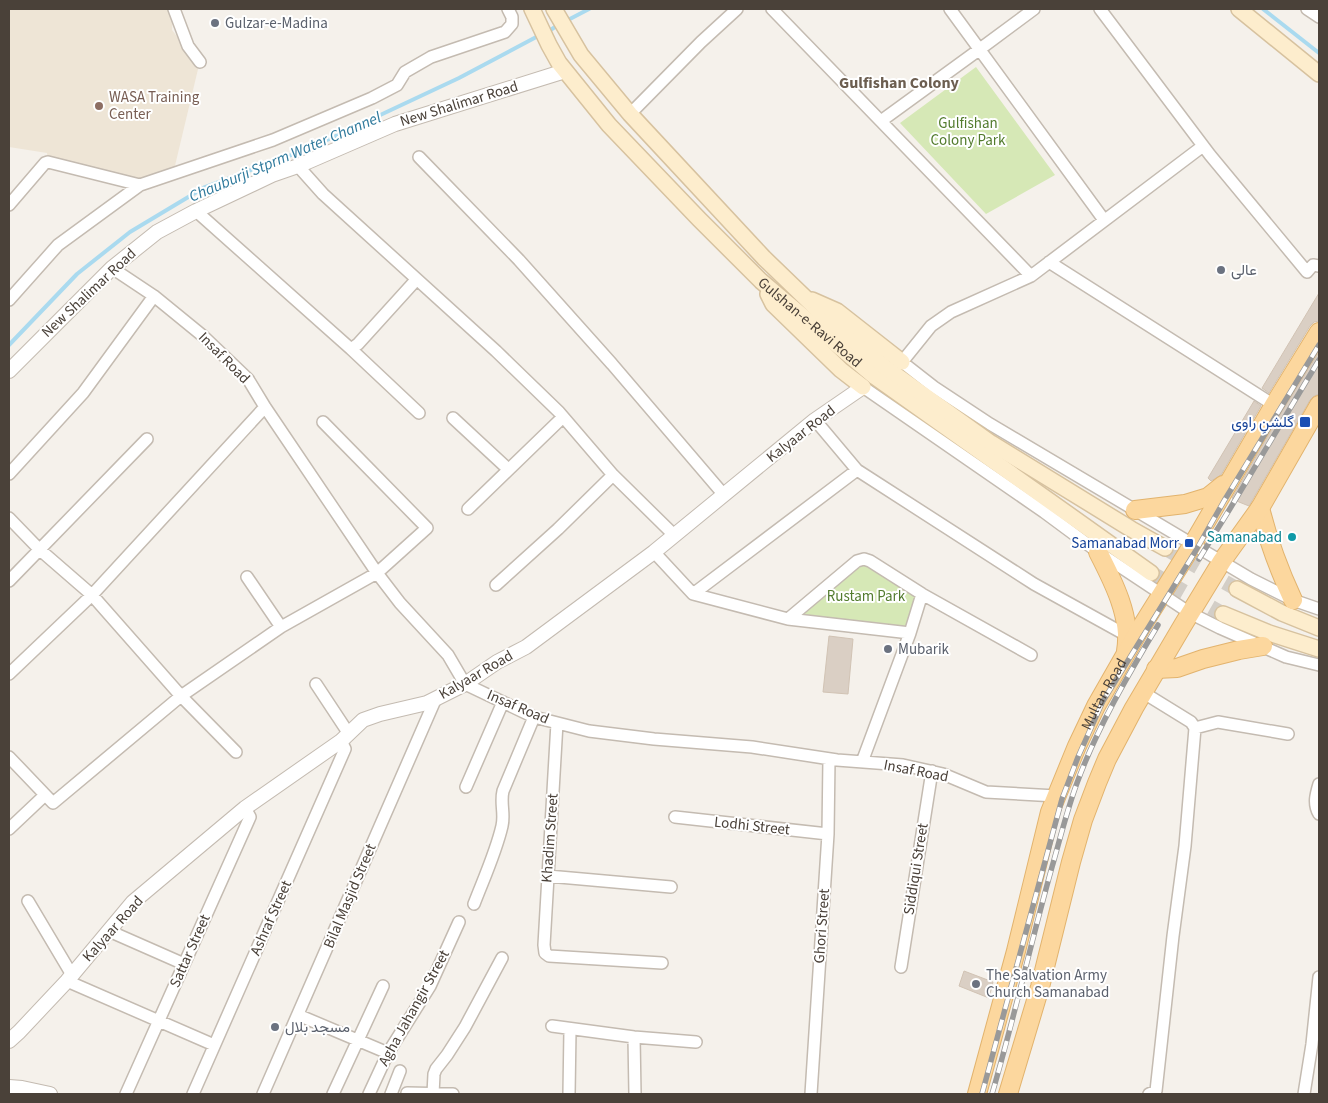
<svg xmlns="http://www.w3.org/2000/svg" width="1328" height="1103" font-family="'Source Sans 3',Vazirmatn,sans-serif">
<rect width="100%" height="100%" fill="#f5f1eb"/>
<!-- education -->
<path fill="#eee5d6" d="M9 9H173L172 30 199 65 173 174 140 185 48 162 47 153 9 147Z"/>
<!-- green -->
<path fill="#d6e8b6" d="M976 67 1055 175 986 214 900 123Z
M864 559 922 594 907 632 788 619Z"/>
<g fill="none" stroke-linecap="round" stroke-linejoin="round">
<!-- stream -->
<path stroke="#aadaef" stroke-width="4" d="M1263 9 1319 53
M566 21 589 9
M547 32 560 24
M9 345 77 274 130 232 205 187 310 148 459 78 540 35"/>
</g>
<!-- building -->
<path fill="#dacfc4" stroke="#d1c3b4" d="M1319 293V321L1314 322 1310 326 1269 393 1262 388Z
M1319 352V394L1314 396 1310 400 1249 506 1239 502 1232 498 1283 410Z
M1254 401 1261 406 1221 475 1211 481 1208 478Z
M829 636 853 639 848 694 823 692Z
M964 971 993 982 989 998 959 986Z"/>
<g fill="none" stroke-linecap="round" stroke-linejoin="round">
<!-- secondary-tunnel -->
<path stroke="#d3cec7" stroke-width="15" stroke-dasharray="15 8" stroke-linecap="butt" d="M1165 548 1237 589
M1151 573 1223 614"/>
<defs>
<path id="minor" d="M174 9 188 46 200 62
M772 9 1031 276
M950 9 1104 220
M1100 9 1210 155 1307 272 1313 265 1319 266
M1307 9 1319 17
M630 114 701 42 737 9
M881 121 980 49 1034 9
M1203 146 1031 276 951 312 931 326 902 362 934 387 990 424 1135 510 1251 579 1293 600 1319 609
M419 157 519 260 612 364 724 495
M298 166 323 194 496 351 559 412 613 475 674 535
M9 205 45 163 48 162 140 185
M196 211 351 349 358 344 416 280
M1049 262 1274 405
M112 268 154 296 203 336 248 379 265 407 377 573 400 603 448 655 465 684 534 717 589 731 654 739 752 747 837 760 903 765 943 774 986 792 1056 796
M9 300 58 245 140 185 273 140 372 98 397 85 405 72 431 57 505 32 512 24V17L508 9
M351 349 419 413
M863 387 1044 512 1098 552 1190 613 1220 628 1286 657 1319 665
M453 418 508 469
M815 420 857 470
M9 474 83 393 154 296
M468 509 563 417
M9 518 39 549 92 595 181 696 236 752
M654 552 693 594 788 619 910 633
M247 577 281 627
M9 581 147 439
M496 585 558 529 613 475
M693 594 857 470 1034 584 1128 636
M788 619 857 561 864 559 870 561 922 594 1031 655
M9 674 92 595 265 407
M316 684 349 734
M1144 693 1191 722 1195 728 1185 846 1173 936 1156 1091 1149 1094
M557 723 544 945 545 953 549 956 662 963
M1195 728 1218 722 1288 734
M9 757 53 803 181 696 281 627 377 573 427 528 323 422
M862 762 910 633 922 594
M1319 784C1316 794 1313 804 1319 814
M466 787 503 702
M675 817 828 834
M9 829 45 795
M548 876 671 887
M28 901 72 975
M474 904C484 878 496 852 502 826 505 814 500 803 503 791L534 717
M109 931 184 964
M901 967 932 771
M67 981 214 1045
M298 1015 388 1053
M552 1026 634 1037 696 1042
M634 1037 635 1094
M407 1093 453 1094
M126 1094 250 817 245 808
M193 1094 345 749 341 741
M263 1094 436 698
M333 1094 383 986
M369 1094 388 1053 430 986 459 922
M391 1094 400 1071
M433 1094 434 1074 436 1069 447 1055 465 1027 502 958
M569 1094 570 1030
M811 1094 828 834 829 759
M1304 1094 1312 1044 1319 977"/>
<path id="tertiary" d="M9 371 112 268 157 232 196 211 272 175 298 166 395 124 565 71
M9 1041 19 1032 67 981 133 902 245 808 341 741 363 720 380 714 427 703 465 684 497 662 526 647 654 552 815 420 863 387
M9 1087 22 1088 50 1094"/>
<g id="secondary">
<path id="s1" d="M532 9 549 45 559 63 609 125 699 219 761 281 875 377 1151 573"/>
<path d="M554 9 581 55 630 114 764 258 822 314 885 367 991 443 1131 529 1165 548"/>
<path d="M1239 9 1319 74"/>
<path d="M768 294 773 304 841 370 863 387"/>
<path d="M812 300 837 311 902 362"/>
<path d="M1237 589 1282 613 1319 628"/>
<path d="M1223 614 1269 633 1319 649"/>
</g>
<g id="primary">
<path d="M1260 508C1268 540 1279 570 1293 600"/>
<path d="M1135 510 1185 504 1208 497 1223 485"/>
<path d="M1098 552C1113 581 1132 618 1126 651"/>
<path d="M1156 669 1177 668 1203 659 1239 650 1263 646"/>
<path id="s2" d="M977 1094 1016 951 1050 812 1077 746 1096 706 1140 629 1193 544 1274 405 1319 332"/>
<path d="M1008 1094 1040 987 1071 862 1083 820 1097 783 1107 759 1134 708 1183 625 1222 561 1260 508 1319 405"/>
</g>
</defs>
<!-- minor casing -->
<use href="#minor" stroke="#c4bbb1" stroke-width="14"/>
<!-- tertiary casing -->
<use href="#tertiary" stroke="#c4bbb1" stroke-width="16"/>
<!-- secondary casing -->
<use href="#secondary" stroke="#d7c29f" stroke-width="18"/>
<!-- primary casing -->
<use href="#primary" stroke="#e2b36d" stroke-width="20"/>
<!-- minor -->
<use href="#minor" stroke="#fff" stroke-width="11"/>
<!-- tertiary -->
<use href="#tertiary" stroke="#fff" stroke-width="14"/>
<!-- secondary -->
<use href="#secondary" stroke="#fdedcd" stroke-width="15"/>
<!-- primary -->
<use href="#primary" stroke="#fcd79e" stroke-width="18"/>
<defs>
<path id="rail" d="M1199 559 1231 507 1319 360
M982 1094 1062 799 1078 757 1103 701 1195 552 1224 501 1319 345
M992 1094C1014 1019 1031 942 1052 867 1060 839 1067 810 1077 783 1097 728 1128 675 1158 625"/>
</defs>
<!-- rail casing -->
<use href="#rail" stroke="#999" stroke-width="5.5"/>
<!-- rail -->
<use href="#rail" stroke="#fff" stroke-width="4" stroke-dasharray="11" stroke-linecap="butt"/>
</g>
<!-- markers -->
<g fill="#6b7280" stroke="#fff" stroke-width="2">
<circle cx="215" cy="23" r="5"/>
<circle cx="1221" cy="270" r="5"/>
<circle cx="888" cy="649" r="5"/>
<circle cx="976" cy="984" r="5"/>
<circle cx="275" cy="1027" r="5"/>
</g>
<circle fill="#8d6e63" stroke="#fff" stroke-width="2" cx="99" cy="106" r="5"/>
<g fill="#1a4fb4" stroke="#fff" stroke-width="2">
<rect x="1299" y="416" width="12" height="12" rx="2.5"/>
<rect x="1184" y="538" width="10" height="10" rx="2.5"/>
</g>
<circle fill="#0f9aa8" stroke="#fff" stroke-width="2" cx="1292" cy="537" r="5"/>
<g text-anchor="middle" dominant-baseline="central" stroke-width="4" stroke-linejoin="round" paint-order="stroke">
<!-- worship labels -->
<g font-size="15" fill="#5b616d" stroke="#fff" text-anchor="start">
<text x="225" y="23">Gulzar-e-Madina</text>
<text x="1231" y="270">عالی</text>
<text x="898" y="649">Mubarik</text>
<text x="986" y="975">The Salvation Army<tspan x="986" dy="17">Church Samanabad</tspan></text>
<text x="285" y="1027">مسجد بلال</text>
</g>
<!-- education labels -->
<g font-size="15" fill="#785e54" stroke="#fff" text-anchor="start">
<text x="109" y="97">WASA Training<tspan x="109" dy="17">Center</tspan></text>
</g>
<!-- street labels -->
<g font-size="15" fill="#4a4139" stroke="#fff">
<text transform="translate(459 104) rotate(-17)">New Shalimar Road</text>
<text transform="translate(89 293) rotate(-43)">New Shalimar Road</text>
<text stroke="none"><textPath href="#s1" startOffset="422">Gulshan-e-Ravi Road</textPath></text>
<text transform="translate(224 358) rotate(45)">Insaf Road</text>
<text transform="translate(801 434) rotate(-38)">Kalyaar Road</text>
<text transform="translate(476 675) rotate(-30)">Kalyaar Road</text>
<text stroke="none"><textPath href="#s2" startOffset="421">Multan Road</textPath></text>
<text transform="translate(518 707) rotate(23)">Insaf Road</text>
<text transform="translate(916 771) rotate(11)">Insaf Road</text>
<text transform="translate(752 826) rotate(6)">Lodhi Street</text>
<text transform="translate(550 838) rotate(-86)">Khadim Street</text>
<text transform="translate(916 869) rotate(-81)">Siddiqui Street</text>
<text transform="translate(350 896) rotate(-67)">Bilal Masjid Street</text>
<text transform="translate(271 918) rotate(-66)">Ashraf Street</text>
<text transform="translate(822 926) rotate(-86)">Ghori Street</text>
<text transform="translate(113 929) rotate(-48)">Kalyaar Road</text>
<text transform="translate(190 951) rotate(-66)">Sattar Street</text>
<text transform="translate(414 1008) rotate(-61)">Agha Jahangir Street</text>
</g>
<!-- park labels -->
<g font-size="15" fill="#527b2d" stroke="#fff">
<text x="968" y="123">Gulfishan<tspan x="968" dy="17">Colony Park</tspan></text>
<text x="866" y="596">Rustam Park</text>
</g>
<!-- transit labels -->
<g font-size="15" fill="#164399" stroke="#fff" text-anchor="end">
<text x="1294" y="422">گلشنِ راوی</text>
<text x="1179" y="543">Samanabad Morr</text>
</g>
<!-- culture labels -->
<g font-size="15" fill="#0d838f" stroke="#fff" text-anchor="end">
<text x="1282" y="537">Samanabad</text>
</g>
<!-- neighbourhood labels -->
<g font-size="16" font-weight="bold" fill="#6c5e50" stroke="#fff">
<text x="899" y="83">Gulfishan Colony</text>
</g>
<!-- water labels -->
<g font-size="16" font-style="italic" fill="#2e799c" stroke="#fff">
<text transform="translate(285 157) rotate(-23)">Chauburji Stprm Water Channel</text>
</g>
</g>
<!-- border -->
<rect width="1328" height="1103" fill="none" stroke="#4a4139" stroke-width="20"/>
</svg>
